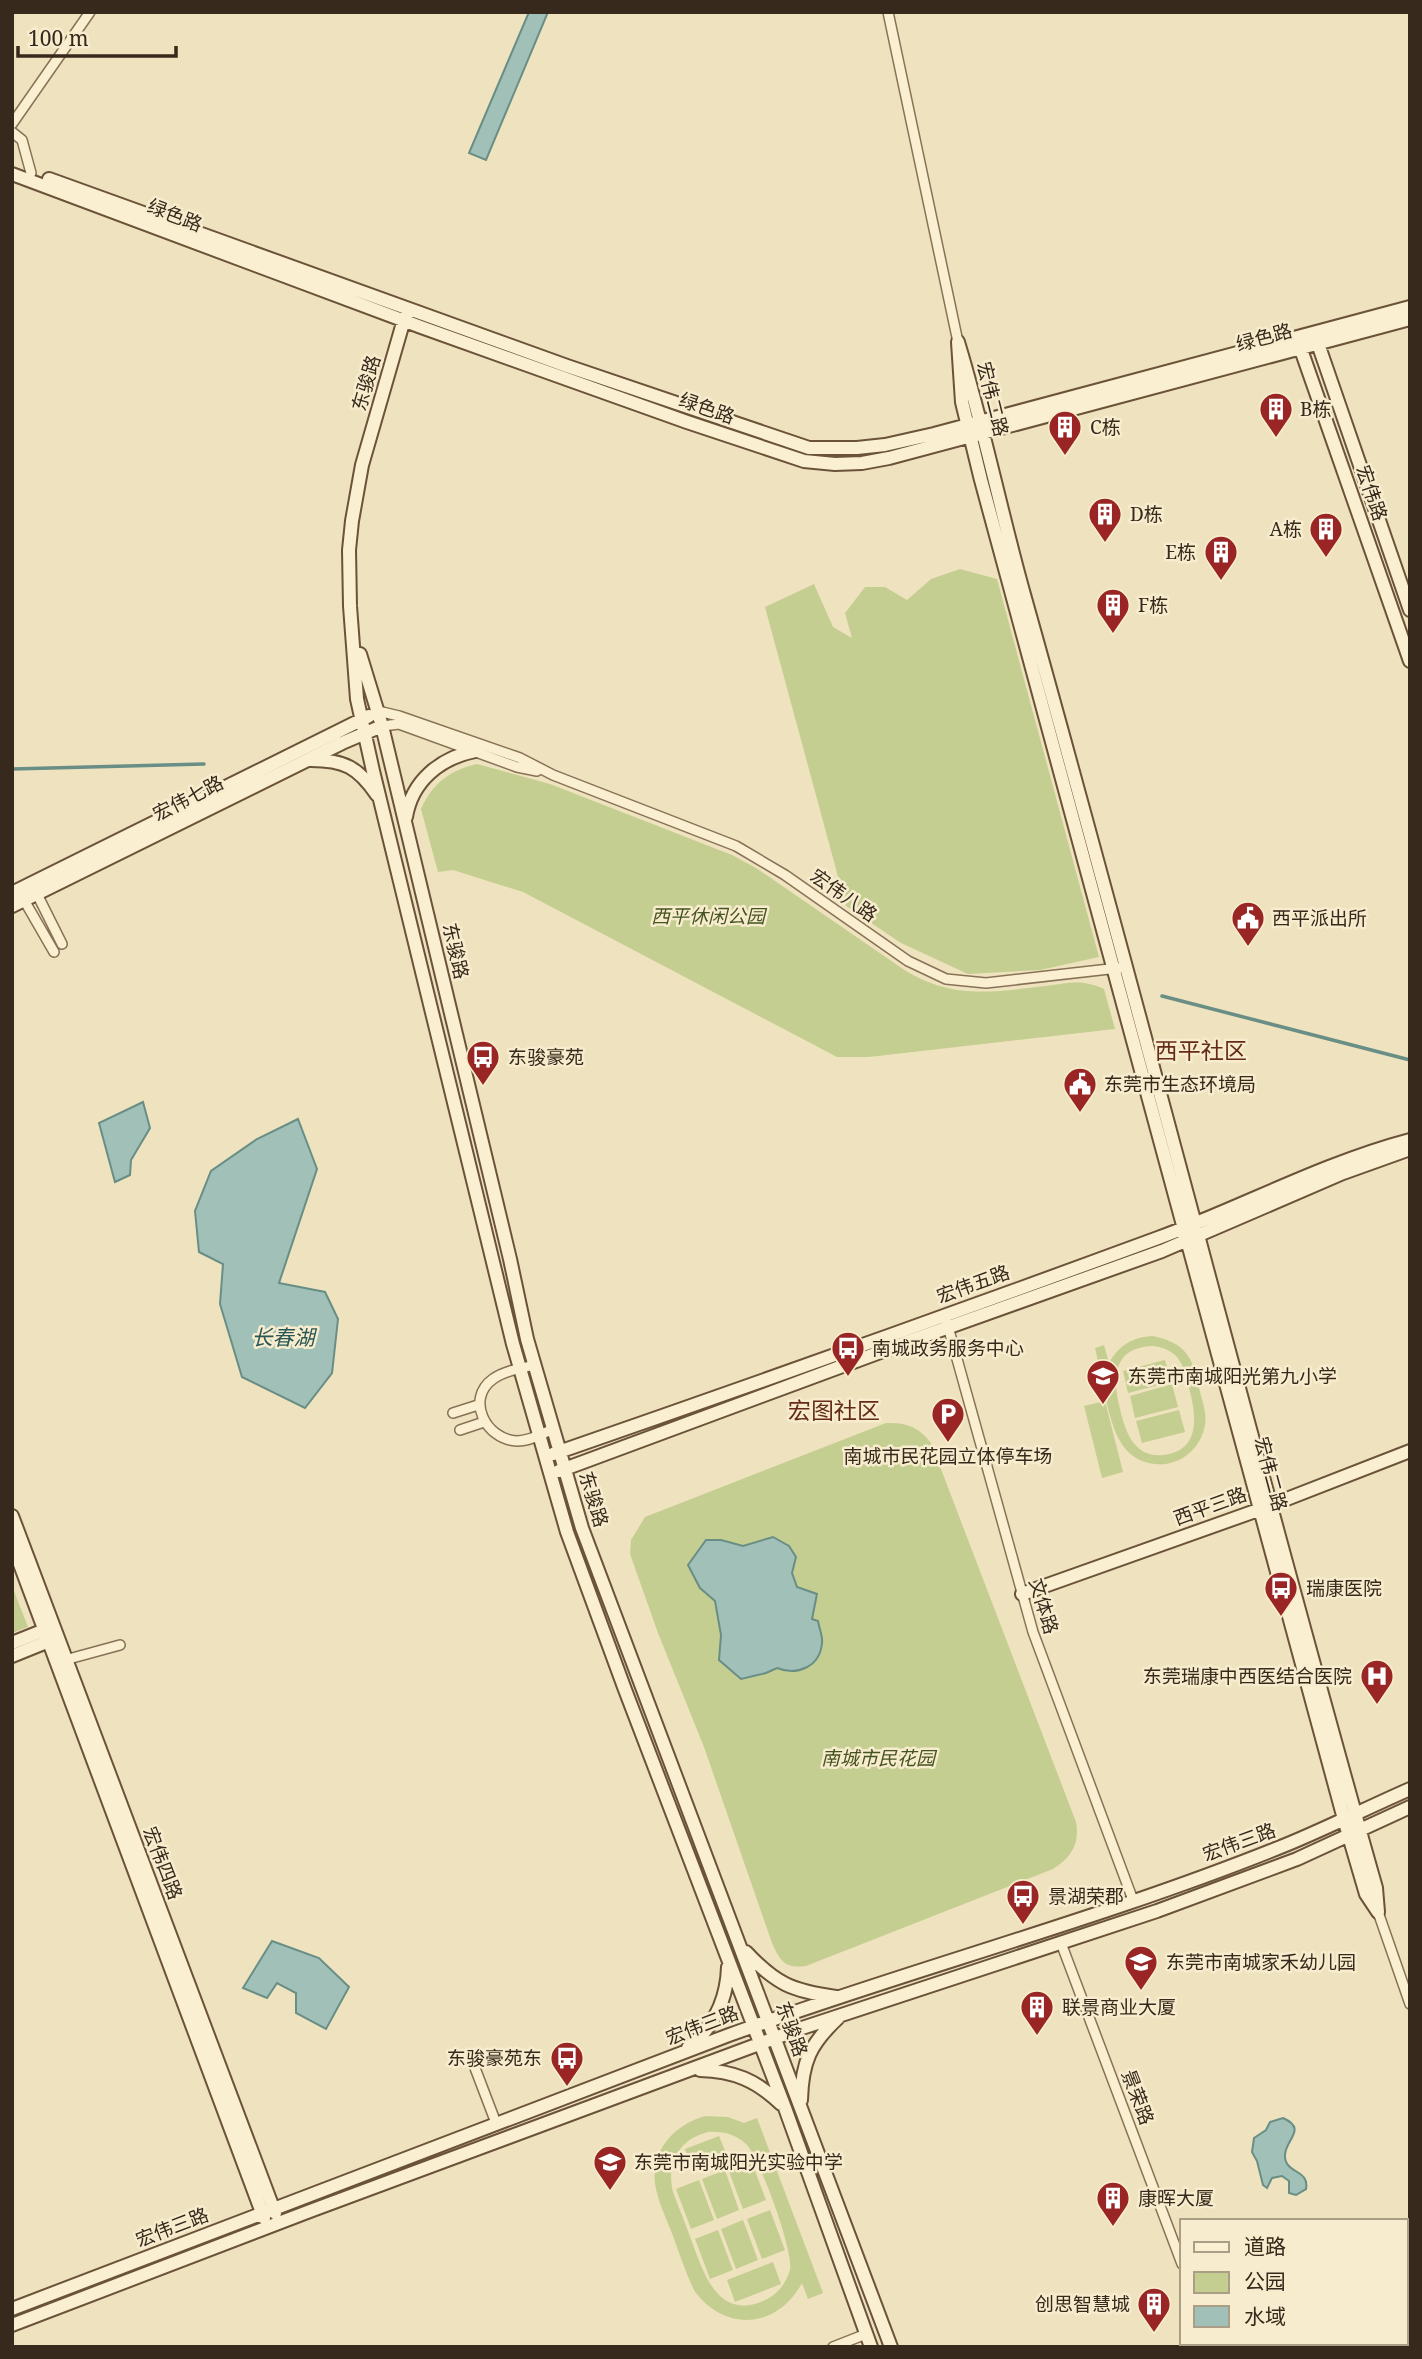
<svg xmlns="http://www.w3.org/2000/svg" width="1422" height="2359" font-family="'Noto Serif','Noto Sans SC',serif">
<rect width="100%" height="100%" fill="#efe2be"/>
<!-- green -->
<path fill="#c5ce91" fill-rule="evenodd" d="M960 569 997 579 1099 957 1040 970 968 974 901 943 846 906 765 607 814 584 833 627 852 638 845 613 865 587H885L907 600 931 579Z
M477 764 550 784 732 855 756 868 903 969C952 1000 991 992 1046 986 1070 983 1081 979 1104 989L1115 1029 869 1057H837L523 892 453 870 438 872 421 809C433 783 450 770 477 764Z
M1153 1336C1166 1339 1178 1343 1186 1353 1194 1363 1196 1376 1199 1388 1202 1400 1207 1413 1205 1425 1201 1449 1179 1467 1155 1464 1140 1463 1127 1454 1120 1441 1108 1421 1101 1373 1095 1348L1104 1345 1109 1363C1119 1345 1133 1337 1153 1336ZM1153 1346C1162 1347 1170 1350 1177 1357 1185 1367 1187 1380 1190 1392 1197 1419 1199 1451 1163 1455 1134 1458 1125 1431 1120 1409 1112 1378 1113 1347 1153 1346Z
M1165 1360 1171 1382 1128 1393 1123 1371Z
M1172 1384 1178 1407 1135 1418 1130 1396Z
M1105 1401 1123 1472 1102 1478 1084 1406Z
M1179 1410 1185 1432 1142 1443 1136 1421Z
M886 1423C906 1422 919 1427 931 1443L1076 1822C1080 1844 1071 1858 1053 1869L806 1966C785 1969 780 1961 772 1943L704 1747 658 1633 630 1554 631 1540 645 1517Z
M12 1586 28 1627 12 1633Z
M705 2116 728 2117 744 2123 757 2118 823 2293 808 2299 802 2283C778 2328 726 2333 695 2292 686 2274 680 2255 673 2236 667 2220 658 2202 655 2184 651 2150 674 2125 705 2116ZM708 2132C722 2131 736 2134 747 2145 760 2159 794 2252 790 2270 786 2284 776 2296 763 2301 718 2320 704 2274 692 2242 686 2225 679 2208 673 2192 666 2163 679 2139 708 2132Z
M719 2136 726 2153 691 2166 685 2149Z
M751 2160 766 2200 743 2209 728 2169Z
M725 2170 739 2210 717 2219 702 2179Z
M699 2180 714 2220 691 2229 676 2189Z
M770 2210 785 2250 762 2259 747 2219Z
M743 2220 758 2260 736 2269 721 2229Z
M718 2230 733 2270 710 2279 695 2239Z
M773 2262 781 2284 735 2302 727 2280Z"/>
<!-- water -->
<path fill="#a1c1b8" stroke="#688e86" stroke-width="2" d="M529 12H548L486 160 469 153Z
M143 1102 150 1128 131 1160 130 1175 115 1182 99 1123Z
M298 1119 317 1169 279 1283 325 1292 338 1319 332 1373 305 1408 242 1377 220 1304 223 1264 199 1252 195 1211 211 1171 257 1139Z
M773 1537 789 1546 796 1557 792 1573 797 1587 817 1594 812 1619 818 1621C819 1628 823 1636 822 1643 820 1667 797 1676 777 1668L766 1673 741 1679 719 1660 721 1635 715 1601 700 1588 688 1565 706 1540H721L743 1546Z
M272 1941 319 1958 349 1987 326 2029 296 2013V1993L277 1983 267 1998 243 1988Z
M1283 2118C1308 2129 1285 2140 1285 2155 1284 2174 1310 2169 1306 2189L1296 2195 1289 2193V2181L1282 2176 1272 2178 1267 2188 1263 2185 1257 2161 1252 2152 1254 2138 1266 2130 1270 2122Z"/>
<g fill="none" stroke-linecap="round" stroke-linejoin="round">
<!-- stream -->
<path stroke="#688e86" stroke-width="3.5" d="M12 769 204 764
M1162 996 1410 1060"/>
<defs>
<path id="street" d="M888 12 958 342
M12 124 90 12
M12 132 22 140 31 173
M378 711 399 716 520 758 553 775 736 846 785 875 908 961 946 979 986 983 1127 967
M382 726 399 724 517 767 537 771
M37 894 62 944
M24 900 54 952
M947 1323 1033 1632 1133 1900
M535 1365C521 1368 504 1371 493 1379 465 1399 486 1440 517 1441 530 1441 542 1434 553 1429
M453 1413 478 1405
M460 1430 484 1422
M65 1660 120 1645
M1378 1912 1410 2004
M1061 1943 1182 2264
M475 2068 496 2123
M1212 2343 1214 2347
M833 2347 866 2334"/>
<path id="secondary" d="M12 174 421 327 687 422 804 461 835 464 862 463 889 458 1410 319
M49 179 567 366 809 448H857L885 445 934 434 1410 307
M407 309 362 465 352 521 349 550 350 606 357 699 373 771 513 1344 567 1532 624 1687 785 2108 871 2347
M1315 335 1410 610
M1298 341 1410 661
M958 342C983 424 1000 508 1023 591 1144 1022 1254 1457 1376 1888L1378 1912 1366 1894 1344 1819 981 480 962 402Z
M360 654 382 726 510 1259 527 1339 582 1528 891 2347
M311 760C344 760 358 767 377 795
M406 817C412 781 440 758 475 751
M12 893 369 716
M12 906 342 743 382 726
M553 1454C755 1384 957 1312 1158 1238 1242 1207 1323 1163 1410 1140
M559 1471 910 1341 1162 1251 1343 1173 1410 1149
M12 1516 275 2213
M12 1543 264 2218
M1022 1594 1261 1509 1410 1451
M12 1643 52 1627
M12 1656 54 1639
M746 1952C776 1984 792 1991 836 1997
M688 2048C714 2027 727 1999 728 1967
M700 2070C734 2071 756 2080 781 2104
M801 2100C802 2062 810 2044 838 2018
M12 2309 729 2035C914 1968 1106 1918 1288 1844 1329 1827 1369 1807 1410 1789
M12 2325 310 2211 802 2028 1157 1911 1297 1859 1410 1807"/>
</defs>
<!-- street casing -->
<use href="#street" stroke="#887256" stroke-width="12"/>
<!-- secondary casing -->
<use href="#secondary" stroke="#6a5339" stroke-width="16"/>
<!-- street -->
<use href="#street" stroke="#faefd1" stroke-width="9"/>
<!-- secondary -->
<use href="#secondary" stroke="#faefd1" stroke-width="12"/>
</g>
<!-- icons -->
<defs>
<symbol id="building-pin" viewBox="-11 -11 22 30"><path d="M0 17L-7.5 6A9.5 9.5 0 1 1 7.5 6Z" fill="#992624" stroke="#f7eccd"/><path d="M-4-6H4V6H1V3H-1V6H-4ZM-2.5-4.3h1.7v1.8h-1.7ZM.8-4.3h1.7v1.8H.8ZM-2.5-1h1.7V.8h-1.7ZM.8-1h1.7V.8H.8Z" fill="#fff"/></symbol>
<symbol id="civic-pin" viewBox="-11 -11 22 30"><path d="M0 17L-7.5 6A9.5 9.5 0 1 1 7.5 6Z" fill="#992624" stroke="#f7eccd"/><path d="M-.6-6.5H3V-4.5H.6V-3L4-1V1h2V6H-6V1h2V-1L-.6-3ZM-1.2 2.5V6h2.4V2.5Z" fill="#fff"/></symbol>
<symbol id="bus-pin" viewBox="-11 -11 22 30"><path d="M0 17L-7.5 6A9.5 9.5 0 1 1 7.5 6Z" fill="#992624" stroke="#f7eccd"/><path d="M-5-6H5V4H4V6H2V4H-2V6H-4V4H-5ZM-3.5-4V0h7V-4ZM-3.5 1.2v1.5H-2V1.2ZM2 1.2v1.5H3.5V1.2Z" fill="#fff"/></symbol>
<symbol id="school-pin" viewBox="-11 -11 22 30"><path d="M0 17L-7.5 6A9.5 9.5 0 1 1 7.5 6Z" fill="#992624" stroke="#f7eccd"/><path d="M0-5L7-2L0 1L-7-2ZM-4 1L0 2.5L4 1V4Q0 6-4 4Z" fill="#fff"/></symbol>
<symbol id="parking-pin" viewBox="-11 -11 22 30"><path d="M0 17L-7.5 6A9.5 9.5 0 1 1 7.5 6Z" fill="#992624" stroke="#f7eccd"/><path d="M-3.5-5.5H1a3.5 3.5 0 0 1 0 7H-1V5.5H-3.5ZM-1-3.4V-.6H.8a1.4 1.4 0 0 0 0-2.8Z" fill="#fff"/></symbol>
<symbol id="hospital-pin" viewBox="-11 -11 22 30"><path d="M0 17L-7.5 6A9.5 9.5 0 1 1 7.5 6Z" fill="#992624" stroke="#f7eccd"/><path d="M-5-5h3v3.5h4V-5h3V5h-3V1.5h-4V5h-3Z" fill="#fff"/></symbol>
</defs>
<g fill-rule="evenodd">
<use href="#building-pin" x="1257" y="390" width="38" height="52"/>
<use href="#building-pin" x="1046" y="408" width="38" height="52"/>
<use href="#building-pin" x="1086" y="495" width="38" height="52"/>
<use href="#building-pin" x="1307" y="510" width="38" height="52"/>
<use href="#building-pin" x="1202" y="533" width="38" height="52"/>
<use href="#building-pin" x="1094" y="586" width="38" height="52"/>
<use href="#civic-pin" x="1229" y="899" width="38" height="52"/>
<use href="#bus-pin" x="464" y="1038" width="38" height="52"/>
<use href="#civic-pin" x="1061" y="1065" width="38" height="52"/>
<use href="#bus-pin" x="829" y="1329" width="38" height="52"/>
<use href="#school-pin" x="1084" y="1357" width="38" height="52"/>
<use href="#parking-pin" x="929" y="1395" width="38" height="52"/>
<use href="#bus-pin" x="1262" y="1569" width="38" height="52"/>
<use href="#hospital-pin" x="1358" y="1657" width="38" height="52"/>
<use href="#bus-pin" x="1004" y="1877" width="38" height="52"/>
<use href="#school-pin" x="1122" y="1943" width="38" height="52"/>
<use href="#building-pin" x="1018" y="1988" width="38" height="52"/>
<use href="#bus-pin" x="548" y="2039" width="38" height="52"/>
<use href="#school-pin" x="591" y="2143" width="38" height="52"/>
<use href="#building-pin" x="1094" y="2179" width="38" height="52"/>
<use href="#building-pin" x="1135" y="2285" width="38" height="52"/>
</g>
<g text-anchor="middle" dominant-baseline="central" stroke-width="5" stroke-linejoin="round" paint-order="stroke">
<!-- street labels -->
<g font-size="19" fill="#37291b" stroke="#f7eccd">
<text transform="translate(175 215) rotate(21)">绿色路</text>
<text transform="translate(1264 337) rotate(-15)">绿色路</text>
<text transform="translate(366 383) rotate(-74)">东骏路</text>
<text transform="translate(993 399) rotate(76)">宏伟二路</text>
<text transform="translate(707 408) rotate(19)">绿色路</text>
<text transform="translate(1372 493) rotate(71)">宏伟路</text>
<text transform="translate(188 798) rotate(-27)">宏伟七路</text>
<text transform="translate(844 895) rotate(35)">宏伟八路</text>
<text transform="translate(456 951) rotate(77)">东骏路</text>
<text transform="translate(973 1284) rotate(-20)">宏伟五路</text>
<text transform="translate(1271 1474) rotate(75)">宏伟二路</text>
<text transform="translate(594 1499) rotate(73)">东骏路</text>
<text transform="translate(1210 1506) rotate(-20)">西平三路</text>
<text transform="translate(1044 1606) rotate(73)">文体路</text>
<text transform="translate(1239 1842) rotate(-20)">宏伟三路</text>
<text transform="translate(163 1863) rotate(69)">宏伟四路</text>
<text transform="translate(702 2025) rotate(-21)">宏伟三路</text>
<text transform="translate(792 2029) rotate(70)">东骏路</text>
<text transform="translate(1138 2097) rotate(69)">景荣路</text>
<text transform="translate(172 2227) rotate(-21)">宏伟三路</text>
</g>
<!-- poi labels -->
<g font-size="19" fill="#37291b" stroke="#f7eccd" text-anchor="start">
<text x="1300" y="409">B栋</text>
<text x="1090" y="427">C栋</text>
<text x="1130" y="514">D栋</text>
<text x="1302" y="529" text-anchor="end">A栋</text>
<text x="1196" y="552" text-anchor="end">E栋</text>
<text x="1138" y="605">F栋</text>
<text x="1272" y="918">西平派出所</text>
<text x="508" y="1057">东骏豪苑</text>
<text x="1104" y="1084">东莞市生态环境局</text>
<text x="872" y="1348">南城政务服务中心</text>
<text x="1128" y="1376">东莞市南城阳光第九小学</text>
<text x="948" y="1456" text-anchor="middle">南城市民花园立体停车场</text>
<text x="1306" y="1588">瑞康医院</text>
<text x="1352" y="1676" text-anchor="end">东莞瑞康中西医结合医院</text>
<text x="1048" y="1896">景湖荣郡</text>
<text x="1166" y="1962">东莞市南城家禾幼儿园</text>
<text x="1062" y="2007">联景商业大厦</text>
<text x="542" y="2058" text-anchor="end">东骏豪苑东</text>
<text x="634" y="2162">东莞市南城阳光实验中学</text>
<text x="1138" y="2198">康晖大厦</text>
<text x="1130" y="2304" text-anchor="end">创思智慧城</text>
</g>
<!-- park labels -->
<g font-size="19" font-style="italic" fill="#465421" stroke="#f7eccd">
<text x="708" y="916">西平休闲公园</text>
<text x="878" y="1758">南城市民花园</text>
</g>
<!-- water labels -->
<g font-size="21" font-style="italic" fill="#2a5755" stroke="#f7eccd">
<text x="283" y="1337">长春湖</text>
</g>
<!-- quarter labels -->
<g font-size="23" fill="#652b19" stroke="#f7eccd">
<text x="1201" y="1050">西平社区</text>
<text x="834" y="1410">宏图社区</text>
</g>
</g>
<!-- border -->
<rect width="1422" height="2359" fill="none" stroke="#37291b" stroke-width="28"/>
<!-- legend -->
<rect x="1180" y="2219" width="228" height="126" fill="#f7eccd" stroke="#aa9e86" stroke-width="2"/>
<rect x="1194" y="2242" width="35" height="10" fill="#faefd1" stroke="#aa9e86" stroke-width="2"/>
<text x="1244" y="2254" font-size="21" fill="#37291b">道路</text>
<rect x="1194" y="2272" width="35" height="21" fill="#c5ce91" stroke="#aa9e86" stroke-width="2"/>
<text x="1244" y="2289" font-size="21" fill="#37291b">公园</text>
<rect x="1194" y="2306" width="35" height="21" fill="#a1c1b8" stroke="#aa9e86" stroke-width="2"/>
<text x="1244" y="2324" font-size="21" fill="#37291b">水域</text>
<!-- scale -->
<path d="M18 46v10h158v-10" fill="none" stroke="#37291b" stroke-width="3.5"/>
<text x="28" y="46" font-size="21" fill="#37291b" stroke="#f7eccd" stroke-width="5" paint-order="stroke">100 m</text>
</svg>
